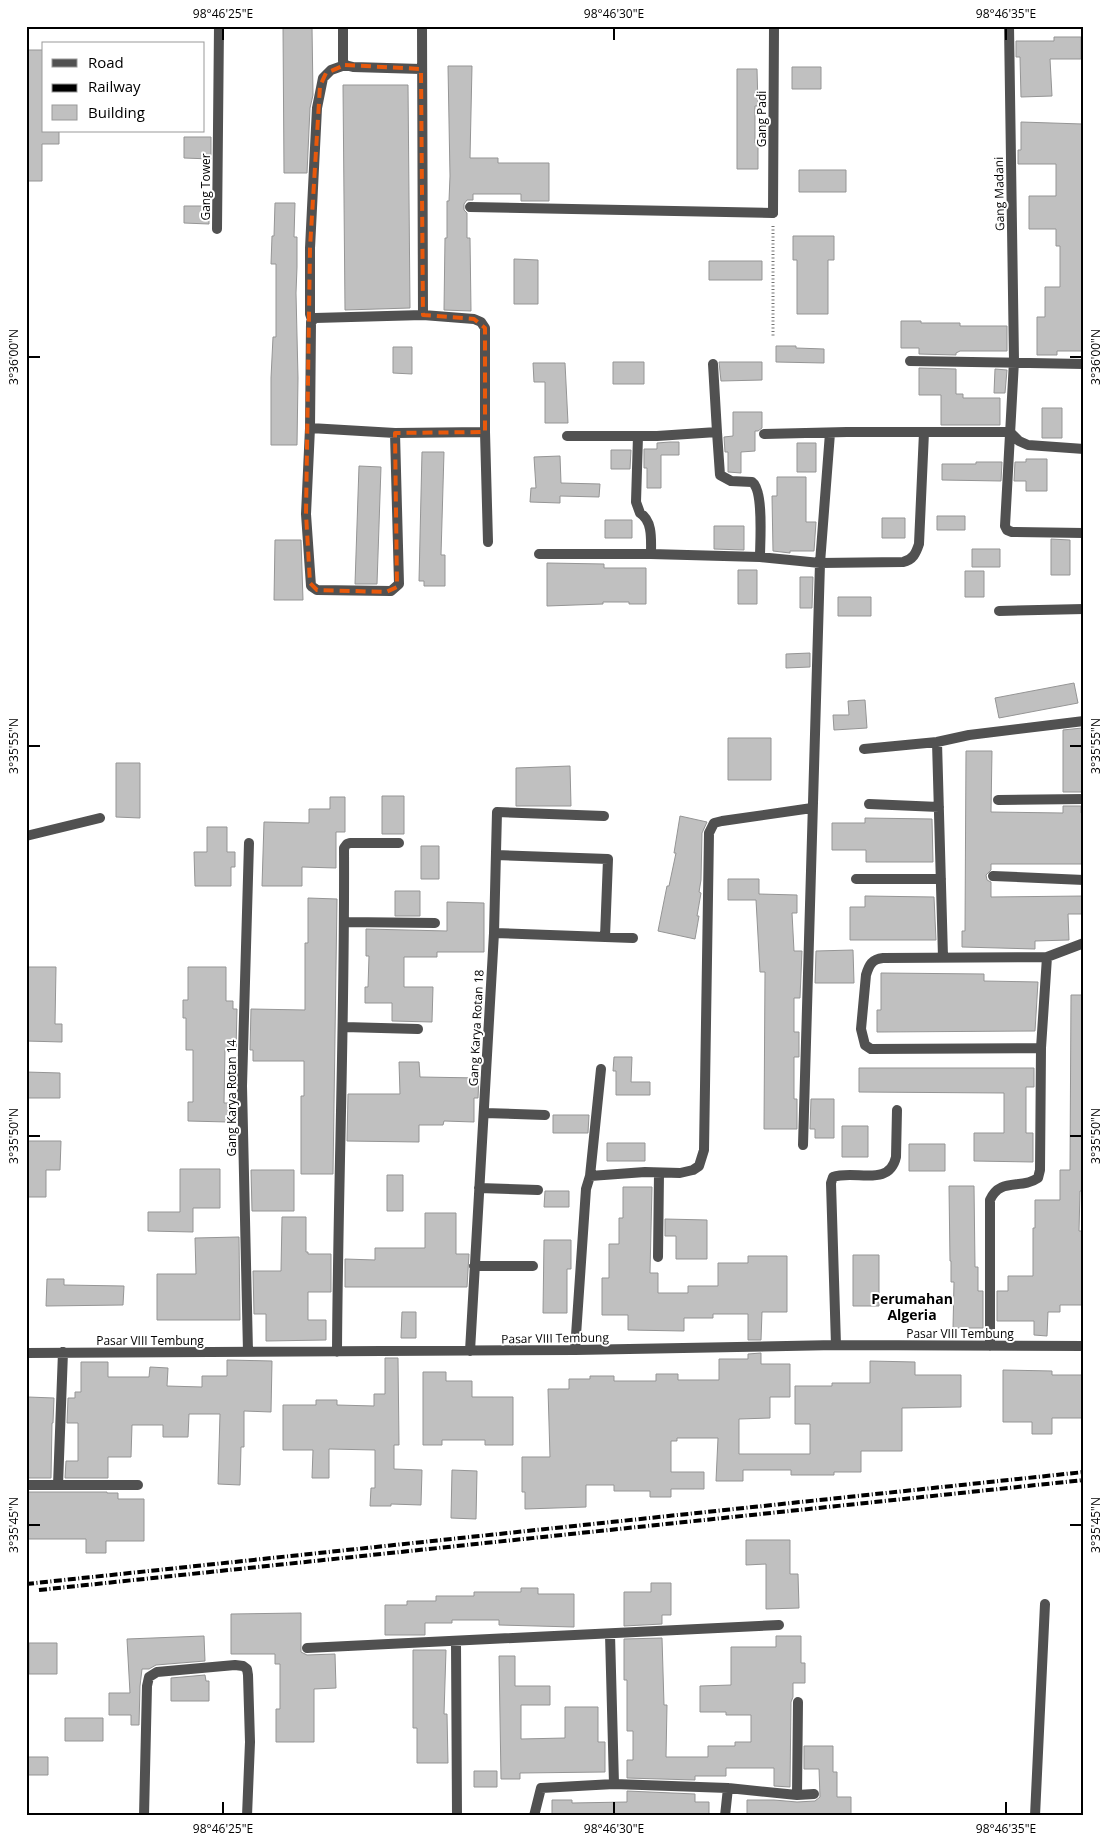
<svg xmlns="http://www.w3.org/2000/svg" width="1110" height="1842" font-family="'Open Sans',sans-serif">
<rect width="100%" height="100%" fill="#fff"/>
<!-- building -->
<path fill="#c0c0c0" stroke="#959595" d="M283 27H312L313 95 310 108 307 173H284Z
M1054 37H1081V59H1050L1052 96 1021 97 1020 57H1016V41H1054Z
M26 50H44V131H59V144H42V181H26Z
M448 66H472L470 158H498V163H549V201H521V194H473V200H467L464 204V210L467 213V238H470L471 311 444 310 445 238H447V201H449L450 176Z
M792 67H821V89H792Z
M737 69H757L758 106H755V143H758V169H737Z
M343 85H408L410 308 345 310Z
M1021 122 1082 124 1084 351H1057V355H1037V317H1045V287H1060V246H1056V229H1029V196H1056V164H1018V150H1021Z
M184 137H211V159L184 158Z
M799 170H846V192H799Z
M275 203H295L294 237H297V267L296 293 298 378 297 445H271V378L273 337H276V264H271L272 236H274Z
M184 206H209V224L184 223Z
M793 236H834V260H828V314H797V260H793Z
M514 259 538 260V304H514Z
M709 261H762V280H709Z
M901 321H921V323H960V326H1007V351H960L956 353V355L919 354V348H901Z
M776 346H796V348L824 349V363L776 362Z
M393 347H412V374L393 373Z
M613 362H644V384H613Z
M719 362H762V380L721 381Z
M533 363H565L568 423H545V382H534Z
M919 368 956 369V394H963V398H1000V425H941V395H919Z
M995 369 1007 370 1005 393H994Z
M1042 408H1062V438H1042Z
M733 412H762V428L758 431H755V451L741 452V473L728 472V452H725L724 437 733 436Z
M670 442H679V455H661V488H647V468H644V449H657V443Z
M797 443H816V472H797Z
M611 450H631L630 469H611Z
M422 452H444L441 555H445V586H424V581H419Z
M560 456 561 483 600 484 599 497 560 496V503L530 502 531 488H536L534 457Z
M1026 459H1047V491H1026V481H1014L1015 462H1026Z
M976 462H1002L1001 481 942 480V464H976Z
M359 466 381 467 377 584H355Z
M777 477H806V522H816L814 551H790V553L773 551 772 496H777Z
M937 516H965V530H937Z
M882 518H905V538H882Z
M605 520H632V538H605Z
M714 526H744V550L714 549Z
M1051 539 1070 540V575H1051Z
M275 540H301L303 600H274Z
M972 549H1000V567H972Z
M547 563 604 564V568H646V604H629V602H603V604L547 606Z
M738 570H757V604H738Z
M965 571H984V597H965Z
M800 577H813L812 608H800Z
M838 597H871V616H838Z
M810 653V667L786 668V654Z
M1074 683 1078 703 999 718 995 698Z
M865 700 867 728 834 730 833 715H849L848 701Z
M1082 728V792H1063V730Z
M728 738H771V780H728Z
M966 751H992L991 812 1063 813V806H1081V813H1084V864H991V870L986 875 987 880 991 882V897L1084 896V914H1068L1069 940 1035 941V949L962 947V931H965Z
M116 763H140V818L116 817Z
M570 766 571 806H516V768Z
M382 796H404V834H382Z
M330 797H345V832H336V868L302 867V886H262L264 822 309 823V809H330Z
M680 816 707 822 702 833 701 880 699 892 701 893 697 916H699L695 939 658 931 667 886H669L676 853H674Z
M865 818 932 819 933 862H866V850H832V823H865Z
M207 827H227V852H235V867H231V886H195L194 852H207Z
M421 846H439V879H421Z
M728 879H759V894L797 895V913H792L794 951H802L800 998H794V1032H799V1057H794V1099H797V1129H764L765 972H760L756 900H728Z
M395 891H420V916H395Z
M865 896 934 897 936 940H850V907H865Z
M308 898 337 899 333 1174H301V1096H304V1061H253V1050H250L251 1009 305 1010V943H308Z
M447 902 484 903V952H437V957H404V987H433L432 1022 392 1021V1003H365V987H368L369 956H366V929L447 931Z
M853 950 854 983H815L816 951Z
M26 967H56L55 1024H62V1042L26 1041Z
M188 967H226V1001H233V1009H237L236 1050H225L224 1103H228V1122L188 1121V1102H193V1050H186V1018H183V1000H188Z
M881 973 984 974V981L1038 982 1035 1031 877 1032V1010H881Z
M1071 995H1084V1191H1080L1079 1231H1084V1305H1060V1312H1048L1047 1336 1034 1335V1321H997V1291H1008V1276H1033V1228H1035V1200H1060V1170H1070Z
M614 1057H632L631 1082H650V1095H616V1071H613Z
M399 1062H419L420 1077 479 1078 478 1098H474V1122L444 1121 443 1125H419V1142L347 1141 348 1094H400Z
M859 1068H1034V1087H1026V1133H1033V1162L974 1161V1133H1004V1093L859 1092Z
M26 1072 60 1073V1098H26Z
M811 1099H834V1138H815V1129H810Z
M553 1115H589L588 1133H553Z
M842 1126H868V1157H842Z
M26 1141H61L60 1170H46V1197H26Z
M607 1143H645V1161H607Z
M909 1144H945V1171H909Z
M180 1169H220V1208H193V1232L148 1231V1212H180Z
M251 1170H294V1211H252Z
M387 1175H403V1211H387Z
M949 1186H974L975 1267H978V1291H983V1328H953L954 1282H951V1261H950Z
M623 1187H652L650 1273H658V1293H688V1286H718V1263H748V1256H787V1312H762L761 1340H748V1314H713V1318H684V1331L628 1330V1315H602V1278H609V1244H619V1218H623Z
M545 1191H569V1207H544Z
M425 1213H456V1254H469L467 1287H345V1259L375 1260V1248H425Z
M282 1217H306V1252H308V1254H331V1292H308V1320H326V1340L266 1341V1314H254L253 1271H281Z
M665 1219 707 1220V1259H676V1236H665Z
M239 1237 240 1320H157V1274H196L195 1238Z
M544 1240H571V1269H567V1313H543Z
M853 1255H879V1306H853Z
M47 1279H64V1285L124 1286 123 1305 46 1306Z
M402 1312H416V1338H401Z
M761 1353V1364H790V1397H770V1418L739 1419V1454H810V1424H795V1386H832V1383H870V1361L915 1362V1375H961V1407L902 1408V1451H861V1472H834V1475H791V1470H743V1481H716L718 1438H677V1441H671V1472H704V1489H671V1497H650V1491H614V1485H586V1507L525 1509V1492H522V1457H550L548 1389H569V1379H590V1376H614V1381H656V1374H678V1380H719V1359H748V1354Z
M385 1358H398L399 1445H394V1469L422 1470 421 1505 391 1504V1506H370L371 1488H375V1450L329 1449V1478H312L313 1450H283V1405H316V1400H337V1405L374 1406V1394H385Z
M227 1360 272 1361 271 1412 244 1411V1447H241L240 1485 218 1484 220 1414H189L188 1437H163V1425H132L131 1457H108V1478H65L66 1461H78V1423H67L68 1398H75V1392H81V1362H108V1377H149L150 1367 168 1368 167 1386 202 1387V1376H227Z
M1003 1370 1052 1371V1375H1084V1418H1052V1434H1032V1422H1003Z
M423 1372H446V1381H472V1397H513V1445H485V1440H442V1445H423Z
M28 1397 54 1398 53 1423H52L51 1478H27Z
M452 1470 477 1471 476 1519 451 1518Z
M27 1492H107V1493H118V1499H144V1541H106V1553H86V1539H27Z
M746 1540H790V1574H798L799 1608 766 1609V1564L746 1565Z
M651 1583H671V1615H662V1624L624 1626V1592H651Z
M521 1588H538V1594H574V1627L499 1625V1620H452V1623H425V1635H385V1605H407V1601H436V1596H474V1592H521Z
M301 1613V1652L307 1655 335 1654 336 1688 314 1689V1742H276V1709H280V1664H275V1654H231V1614Z
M204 1636 205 1661 156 1665 149 1669H142L140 1686 139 1725H131V1715H109V1693H130L127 1639Z
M776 1636H801V1663H805V1683H793V1697L791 1702 790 1787 774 1786V1768H726V1776H695V1780L627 1778V1760H633V1731H627V1680H624V1639L662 1638 664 1705H667L666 1757H708V1746H735V1742H751V1715H726V1712H700V1686L731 1685V1647H776Z
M29 1643H57V1674H29Z
M413 1650H446L444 1714H447L448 1763H417V1728H413Z
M499 1656H515V1686H550V1705H521V1739L565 1738V1707H598V1742H605V1772L520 1773V1779H501Z
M205 1675 206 1681H209V1701H171V1678Z
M65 1718H103V1741H65Z
M804 1746H833V1772H837V1797H851V1816H747V1800H774L797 1802 815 1801 820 1797 819 1769H804Z
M26 1757H48V1775H26Z
M474 1771H497V1787H474Z
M627 1791 695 1794V1802H709V1816H552V1800H572V1803L627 1802Z"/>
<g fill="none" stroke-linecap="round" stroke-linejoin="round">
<!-- path -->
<path stroke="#737373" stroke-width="3" stroke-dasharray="1 2.5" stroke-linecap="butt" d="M773 226V338"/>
<!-- lane -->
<path stroke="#515151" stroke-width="10" d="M470 207 773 213"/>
<!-- street -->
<path stroke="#515151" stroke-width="10" d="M343 26V61L345 65 353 67 421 69
M422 26 423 315
M1009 26 1014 361 1005 526 1007 530 1012 532 1084 533
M773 213 774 26
M217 229 219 26
M312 320 310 314V248L317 108 323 78 331 70 345 65
M910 361 1084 364
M713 364 717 432
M310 428 306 514 311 586 317 590 391 591 399 584 395 433 310 428 311 322 315 318 423 315 474 319 481 322 485 328V432L488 542
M395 433 485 432
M764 434 847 432H924
M567 436H657L717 432 720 475 731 481 752 482C764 490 760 542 760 557
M638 436 636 502 640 513C653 521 651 540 651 554
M539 554H651L760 557 820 563 903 562C913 560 916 553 919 544L924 432H1010L1019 441 1028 445 1084 449
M999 611 1084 609
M937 742 943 957
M864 749 937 742 969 735 1084 721
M998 800 1084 799
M869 804 939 807
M26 836 100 818
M496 855 608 859 605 937
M993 876 1084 880
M856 879H941
M345 922 435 923
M494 933 633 938
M344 1027 418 1029
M1041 1048 871 1049 865 1045 861 1029 866 975C869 965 872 959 883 958L1047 957 1084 943
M484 1113 545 1115
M803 1145 820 563 830 433
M590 1176 645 1172 680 1173 693 1170 699 1166 704 1150 709 833 714 823 722 821 812 808
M479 1188 538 1190
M658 1257 659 1173
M474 1266H533
M836 1345 831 1183 833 1177C855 1169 889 1188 896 1157L897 1110
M990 1346V1200C1000 1177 1021 1190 1038 1178L1040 1170 1041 1048 1047 957
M575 1350 586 1189 590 1176 601 1069
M470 1351 494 933 497 812 604 816
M248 1352 242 1086 249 843
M337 1352C338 1184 345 1016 344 848L347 844 350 843H399
M26 1353 575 1350 836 1345 1084 1346
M26 1485H138
M58 1485 63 1352
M610 1634 614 1784
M456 1642 457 1816
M307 1648 779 1625
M797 1795 798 1702
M144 1816 147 1686 149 1677 157 1672 235 1665 243 1666 247 1669 248 1675 250 1742 247 1816
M534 1816 541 1788 614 1784 728 1788 797 1795 814 1794
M725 1816 728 1788
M1035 1816 1045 1604"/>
<!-- rail -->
<path stroke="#000" stroke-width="4" stroke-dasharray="8 2.5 1 2.5" stroke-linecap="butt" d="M26 1584 1084 1472
M39 1590 1084 1480"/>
</g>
<!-- marked area -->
<path fill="none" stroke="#e8590c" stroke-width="4" stroke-dasharray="10 6" stroke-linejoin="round" d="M345 65 421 69 423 315 474 319 485 328V432L395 433 397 587 386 592 317 590 310 583 306 514 310 248 320 86 326 73Z"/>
<!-- ticks -->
<path fill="none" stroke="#000" stroke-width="2" d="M223 28V40M614 28V40M1006 28V40M28 357H40M1070 357H1082M28 746H40M1070 746H1082M28 1136H40M1070 1136H1082M28 1525H40M1070 1525H1082M223 1802V1814M614 1802V1814M1006 1802V1814"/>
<g text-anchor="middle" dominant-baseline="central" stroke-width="4" stroke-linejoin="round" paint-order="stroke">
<!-- street labels -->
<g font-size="12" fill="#000" stroke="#fff">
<text transform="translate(761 119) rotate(-90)">Gang Padi</text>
<text transform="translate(205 187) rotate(-90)">Gang Tower</text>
<text transform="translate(999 194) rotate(-91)">Gang Madani</text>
<text transform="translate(476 1028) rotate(-87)">Gang Karya Rotan 18</text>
<text transform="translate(231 1098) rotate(-90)">Gang Karya Rotan 14</text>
<text x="960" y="1333">Pasar VIII Tembung</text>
<text transform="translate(555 1338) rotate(-1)">Pasar VIII Tembung</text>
<text x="150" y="1340">Pasar VIII Tembung</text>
</g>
<!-- neighbourhood labels -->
<g font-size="14" font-weight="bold" fill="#000" stroke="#fff">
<text x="912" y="1298">Perumahan<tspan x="912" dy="16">Algeria</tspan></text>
</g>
</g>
<!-- border -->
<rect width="1110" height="1842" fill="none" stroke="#ffffff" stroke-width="55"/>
<!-- legend -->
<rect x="42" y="42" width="162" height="90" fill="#ffffff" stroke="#999999"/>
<rect x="52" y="59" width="25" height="8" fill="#515151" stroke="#999999"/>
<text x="88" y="68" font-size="15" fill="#000000">Road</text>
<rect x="52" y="84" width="25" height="8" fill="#000000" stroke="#999999"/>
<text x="88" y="92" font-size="15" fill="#000000">Railway</text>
<rect x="52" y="105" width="25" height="15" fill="#c0c0c0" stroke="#999999"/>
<text x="88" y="118" font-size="15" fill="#000000">Building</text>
<rect x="28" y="28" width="1054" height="1786" fill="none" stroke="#000" stroke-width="2"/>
<g font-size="12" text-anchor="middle" fill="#000">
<text x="223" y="18">98°46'25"E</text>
<text x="614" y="18">98°46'30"E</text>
<text x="1006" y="18">98°46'35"E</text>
<text transform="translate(14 357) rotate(-90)" y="4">3°36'00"N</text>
<text transform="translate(1096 357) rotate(-90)" y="4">3°36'00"N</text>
<text transform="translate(14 746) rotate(-90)" y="4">3°35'55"N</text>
<text transform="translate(1096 746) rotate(-90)" y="4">3°35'55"N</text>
<text transform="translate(14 1136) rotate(-90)" y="4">3°35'50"N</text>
<text transform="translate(1096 1136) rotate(-90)" y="4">3°35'50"N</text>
<text transform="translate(14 1525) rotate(-90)" y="4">3°35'45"N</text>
<text transform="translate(1096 1525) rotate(-90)" y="4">3°35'45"N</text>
<text x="223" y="1833">98°46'25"E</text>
<text x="614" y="1833">98°46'30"E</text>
<text x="1006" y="1833">98°46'35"E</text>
</g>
</svg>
